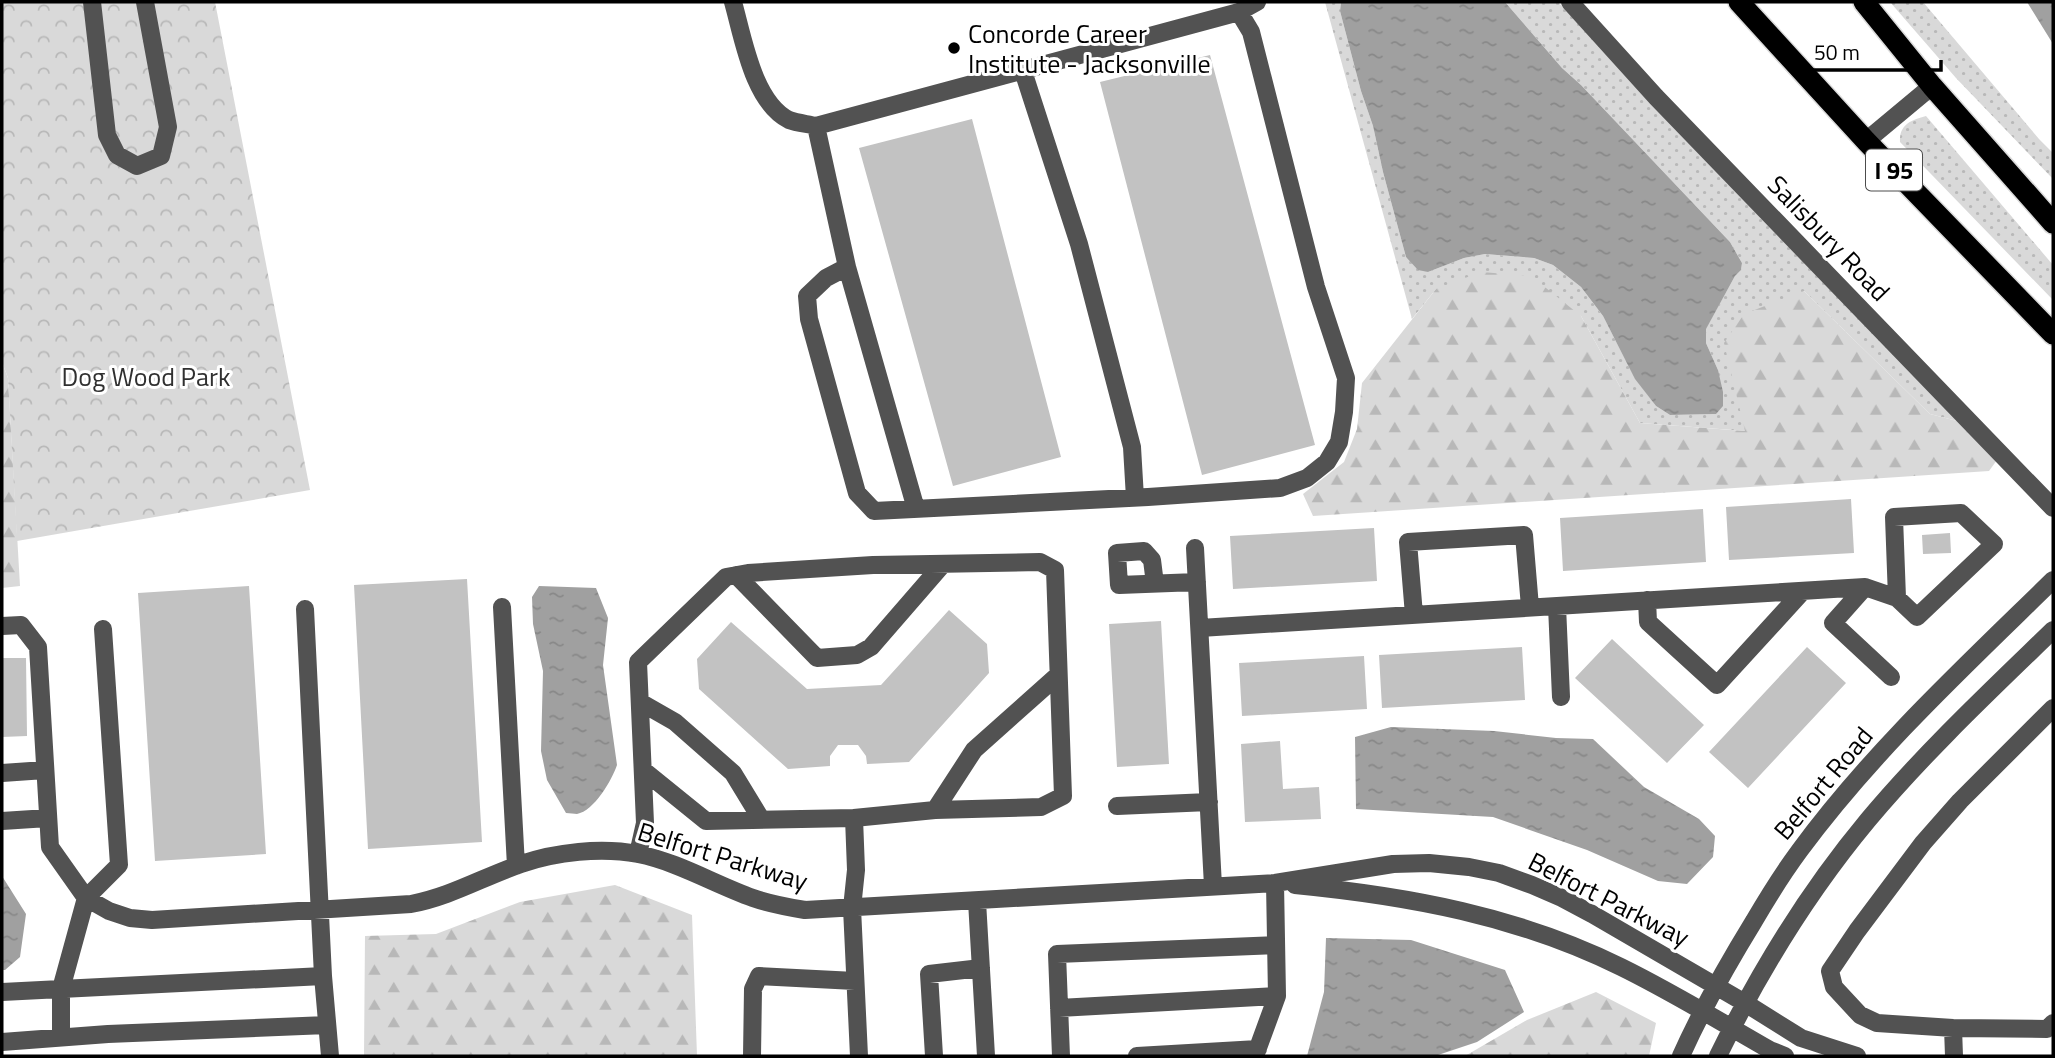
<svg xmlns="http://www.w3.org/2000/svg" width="2055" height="1058" font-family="'Titillium Web',sans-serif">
<defs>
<pattern id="grass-dots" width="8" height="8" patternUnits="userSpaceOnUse" patternTransform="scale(1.75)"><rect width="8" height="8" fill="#d9d9d9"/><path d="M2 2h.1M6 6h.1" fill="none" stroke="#b8b8b8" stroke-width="1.8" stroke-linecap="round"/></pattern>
<pattern id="forest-firs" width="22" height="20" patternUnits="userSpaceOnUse" patternTransform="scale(1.75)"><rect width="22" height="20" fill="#d9d9d9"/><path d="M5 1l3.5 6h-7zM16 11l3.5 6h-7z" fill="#b8b8b8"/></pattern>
<pattern id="park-crowns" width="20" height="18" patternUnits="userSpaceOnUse" patternTransform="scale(1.75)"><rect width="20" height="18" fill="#d9d9d9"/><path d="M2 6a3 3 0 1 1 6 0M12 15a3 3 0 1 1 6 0" fill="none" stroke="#b8b8b8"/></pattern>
<pattern id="water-ripples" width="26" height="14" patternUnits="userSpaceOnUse" patternTransform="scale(1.75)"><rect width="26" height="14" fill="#a0a0a0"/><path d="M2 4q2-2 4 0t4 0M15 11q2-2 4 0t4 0" fill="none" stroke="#888"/></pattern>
</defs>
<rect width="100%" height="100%" fill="#fff"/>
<!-- grass -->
<path fill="url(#grass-dots)" d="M1325 2H1341L1340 11 1361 91 1373 126 1383 172 1406 257 1428 272 1464 258 1485 254 1534 258 1553 265 1581 287 1603 316 1635 378 1656 406 1670 415 1716 414 1718 370 1706 343V328L1735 276 1741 270 1742 263 1730 242 1581 85 1562 68 1505 2H1558L1714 168 1961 422 1930 414 1804 291 1746 431 1640 423 1581 316 1436 289 1412 319Z
M1890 2H1923L2039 139 2053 153V179L1956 78Z
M1926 116 2053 265V300L1900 142C1899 124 1912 120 1926 116Z"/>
<!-- forest -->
<path fill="url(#forest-firs)" d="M1481 272 1531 276 1581 316 1640 423 1745 431 1724 343 1744 314 1804 291 1930 414 1961 422 1997 460 1989 471 1313 516 1303 494 1344 462 1357 429 1362 383 1436 289Z
M2 362 8 378 20 586 2 588Z
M615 885 692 915 697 1056H364L365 936 436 934 520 902Z
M1596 992 1656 1023 1649 1056H1465L1527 1020Z"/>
<!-- park -->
<path fill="url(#park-crowns)" d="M2 2H215L310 490 17 541 8 378 2 362Z"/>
<!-- water -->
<path fill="url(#water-ripples)" d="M1341 2H1505L1562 68 1581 85 1730 242 1742 263 1741 270 1735 276 1706 329V343L1718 370 1723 392V406L1716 414 1670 415 1656 406 1635 379 1603 316 1581 287 1553 265 1534 258 1485 254 1464 258 1428 272 1418 270 1406 257 1383 172 1373 126 1361 91 1340 11Z
M2027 2H2053V44Z
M539 586 596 588 608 618 603 665 617 765C612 780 594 811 577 814 574 814 570 813 566 813L547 780 541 751 543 671 533 624 532 597Z
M1391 727 1494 731 1556 738 1593 739 1644 787 1699 819 1715 836 1713 857 1687 884 1658 881 1587 850 1493 817 1356 809 1355 737Z
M2 876 26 914 20 957 5 970H2Z
M1326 938 1411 940 1505 970 1524 1012 1477 1042 1435 1056H1307L1324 992Z"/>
<!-- building -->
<path fill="#c2c2c2" d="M1210 55 1315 445 1202 475 1100 82Z
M972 119 1061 457 953 486 859 148Z
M1851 499 1854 553 1729 560 1726 507Z
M1703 509 1706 562 1563 571 1560 518Z
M1374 528 1377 581 1233 589 1230 536Z
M1950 533 1951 553 1923 554 1922 535Z
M467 579 482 842 368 849 354 585Z
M249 586 266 854 155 861 138 593Z
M949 610 987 644 989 673 909 762 867 764 866 756 858 745H838L830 756V766L788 769 699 689 697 659 731 622 807 689 881 685Z
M1161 621 1169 764 1117 767 1109 624Z
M1612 639 1704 725 1667 763 1575 678Z
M1522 647 1525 700 1382 708 1379 655Z
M1807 647 1846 683 1748 788 1709 752Z
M1364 656 1367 709 1242 716 1239 663Z
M2 658H26L27 736 2 737Z
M1280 741 1283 789 1319 787 1321 819 1245 822 1241 744Z"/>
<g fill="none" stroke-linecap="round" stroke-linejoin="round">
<defs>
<path id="highway" d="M1739 2 1866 141 2053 334
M1864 2 1932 86 2053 223"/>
</defs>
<!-- highway casing -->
<use href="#highway" stroke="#dbdbdb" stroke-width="24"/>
<!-- minor -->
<path stroke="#525252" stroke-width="18" d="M92 2 107 135 117 155 137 166 161 156 168 127 145 2
M733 2C743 37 753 102 789 120 797 123 808 124 816 126
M1570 2 1656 97 2053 508
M1023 71 1079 244 1132 447 1135 498
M1866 141 1932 86
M847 267 826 278 807 296 809 319 857 493 874 511 1148 497 1280 488 1307 478 1327 462 1339 442 1344 412 1346 378 1316 287 1251 32 1239 12
M916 509 847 267 816 126 1239 12 1257 2
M1195 548 1213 886
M736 575 817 658 857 655 871 647 943 564
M1155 584 1152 560 1144 551 1117 553 1119 585 1197 582
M1865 587 1833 623 1891 677
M1647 600 1648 622 1717 685 1803 591
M1557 606 1561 697
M502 607 516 866
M1414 615 1408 542 1524 535 1530 607
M2 626 21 625 38 647 50 847 86 898 109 911 130 918 152 920 411 904C452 896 483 877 521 864 556 852 601 847 638 854 678 862 714 884 753 898 770 904 787 907 805 910L1275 883 1393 864 1429 863 1469 867 1499 873 1532 885 1562 898 1592 914 1745 1003 1801 1038 1857 1056
M1200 628 1865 587 1897 598 1917 617 1994 544 1961 513 1894 517 1897 598
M103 629 119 865 86 898 61 989 323 976 305 609
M640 702 675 722 733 773 761 819
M2053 708 1960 801 1923 843 1857 931 1830 971 1834 987 1860 1015 1877 1023 1953 1028 2047 1029 2053 1023
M643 770 706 821 854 818
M2 773 45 770
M1117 806 1209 802
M935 810 974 750 1057 676
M2 821 48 818
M638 854 645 823 638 662 726 577 748 573 873 565 1040 562 1055 570 1063 796 1041 807 935 810 854 818 856 870 852 908 859 1056
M1295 885C1408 896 1518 916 1621 967 1672 992 1721 1022 1770 1050L1785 1056
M977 901 986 1056
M323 976 330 1056
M2 992 61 989V1037
M1059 1008 1277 996
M1953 1028 1954 1056
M2 1042 108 1034 327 1025
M752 1056 753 989 759 976 855 981
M934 1056 929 974 981 968
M1061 1056 1057 954 1276 945
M1137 1056 1258 1049
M1255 1056 1277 996 1275 883
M1681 1056C1702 1009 1727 965 1754 921 1768 897 1783 873 1800 850 1873 751 1965 666 2053 580
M1718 1056C1759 972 1808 892 1868 820 1925 752 1990 691 2053 630"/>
<!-- highway -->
<use href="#highway" stroke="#000" stroke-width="21"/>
</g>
<!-- markers -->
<circle fill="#000" stroke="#fff" stroke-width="2.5" cx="954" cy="48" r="7"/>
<g text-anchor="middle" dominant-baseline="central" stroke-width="6" stroke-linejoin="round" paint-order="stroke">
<!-- shield labels -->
<rect fill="#fff" stroke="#4c4c4c" stroke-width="2" x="1866" y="149.5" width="56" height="41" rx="5"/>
<g font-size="24" font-weight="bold" fill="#000">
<text x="1894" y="170">I 95</text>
</g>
<!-- poi labels -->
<g font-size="26" fill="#000" stroke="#fff" text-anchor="start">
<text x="968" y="33">Concorde Career<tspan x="968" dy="30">Institute - Jacksonville</tspan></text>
</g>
<!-- street labels -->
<g font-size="26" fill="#000" stroke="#fff">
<text transform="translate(1829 238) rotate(46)">Salisbury Road</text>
<text transform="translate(1823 783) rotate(-50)">Belfort Road</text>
<text transform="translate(723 856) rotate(17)">Belfort Parkway</text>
<text transform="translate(1609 899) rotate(27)">Belfort Parkway</text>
</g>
<!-- park labels -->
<g font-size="26" fill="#303030" stroke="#fff">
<text x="146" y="376">Dog Wood Park</text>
</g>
</g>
<!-- border -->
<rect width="2055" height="1058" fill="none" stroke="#000000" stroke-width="7"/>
<!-- scale -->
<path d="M1803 60v10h138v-10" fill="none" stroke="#000000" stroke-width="3.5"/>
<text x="1814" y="60" font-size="21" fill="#000000" stroke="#ffffff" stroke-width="5" paint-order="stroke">50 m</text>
</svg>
